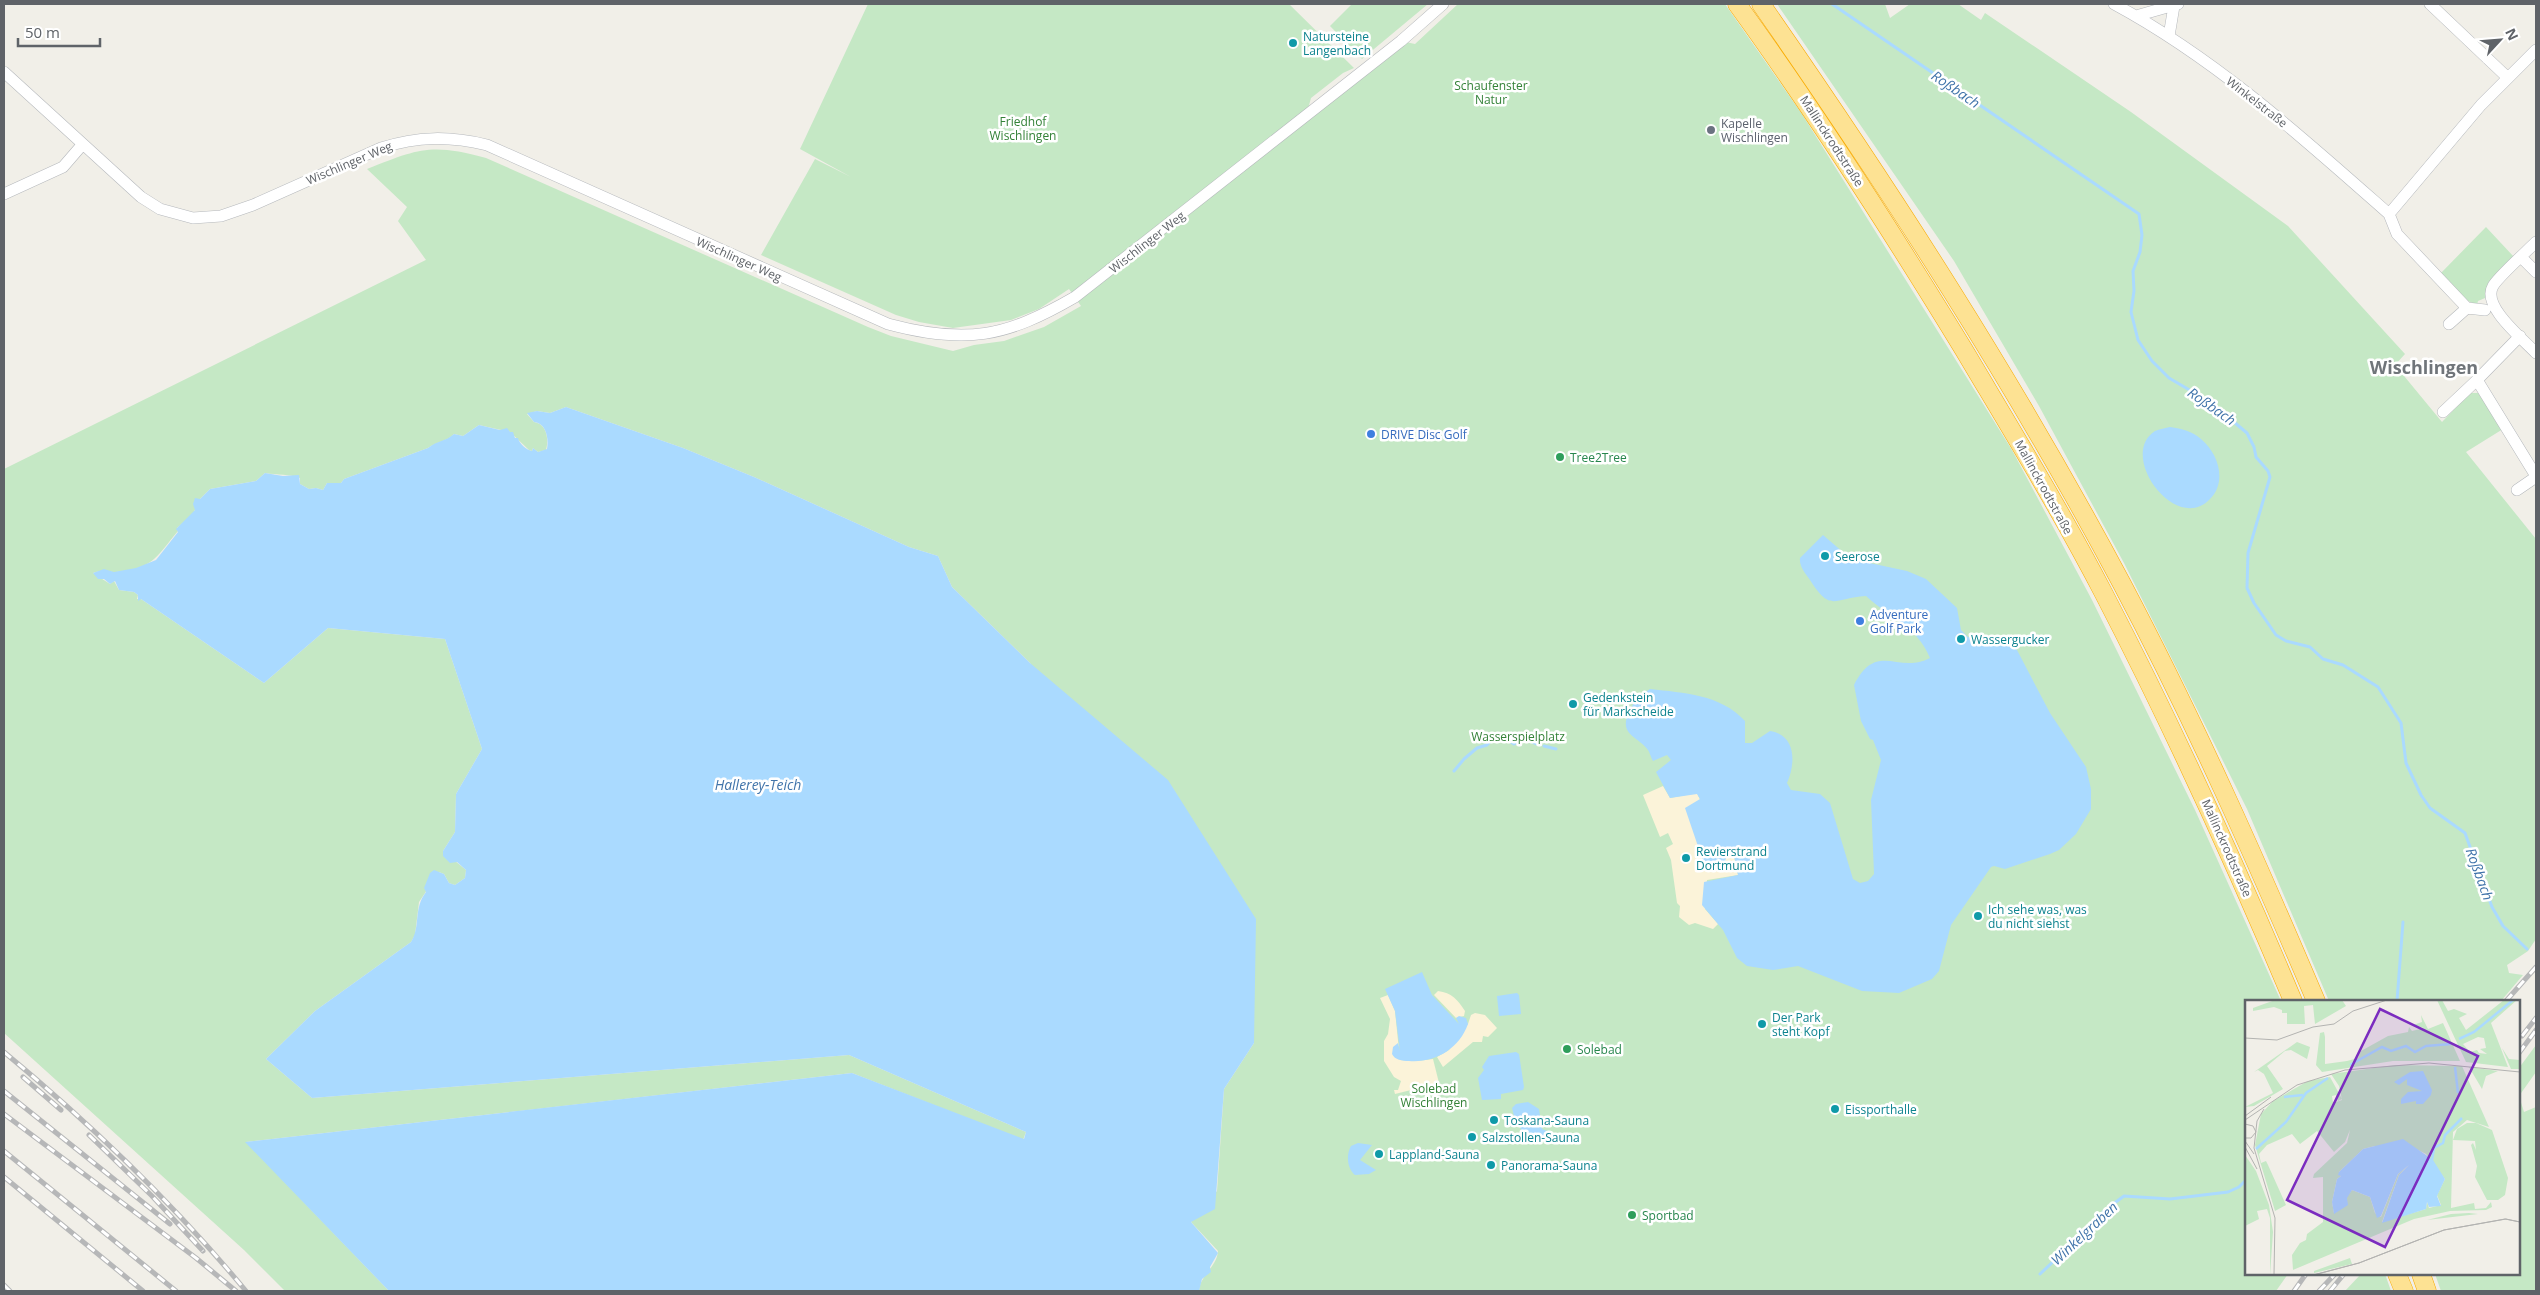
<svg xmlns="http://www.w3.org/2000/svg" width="2540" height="1295" font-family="'Open Sans',sans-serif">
<rect width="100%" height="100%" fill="#f1efe8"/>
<!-- green -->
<path fill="#c5e8c5" d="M868 4H1289L1354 68 1343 73 1311 98 1306 116 1401 41 1415 44 1458 4H1725L1802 114 2012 450 2092 600 2195 810 2281 1001H2246V1274H2288L2276 1291H1199C1200 1275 1217 1267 1218 1251L1191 1222 1217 1191 1224 1089 1254 1043 1030 663 952 587 938 556 909 547 754 477 683 448 566 407 550 413 537 411 527 414 534 422C547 424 549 439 546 450L538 452 533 448 532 451 529 450 510 432 479 425 463 436 454 434C446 442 436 442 428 448L344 479 341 483H327L323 490 316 488 309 489 300 484V478C289 474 278 475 265 473L256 481 210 489 200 499 193 514 177 528 178 531C157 556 152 570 116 572 107 572 103 569 93 573L110 584 114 581 119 590 134 592 138 595 137 599H141L264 683 328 628 445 639 482 749 456 794 455 832 443 851 466 870 465 878 455 885 449 883 444 874 439 872 419 902 415 935 411 942 315 1011 266 1059 312 1098 849 1055 1026 1132 1023 1140 852 1073 246 1142 389 1291H285L244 1250 4 1033V469L450 248 426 260 398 221 407 207 367 169C418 149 431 143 486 158L868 327 891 336 953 351 974 345 1004 341 1044 327 1081 306 1069 289 1039 309 1011 320 953 328 919 322 896 315 761 255 815 159 851 177 800 149Z
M1352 4H1428L1362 59 1330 26Z
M1777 4H1885L1890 18 1910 4H1958L1981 20 1985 13 2131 112 2288 226 2405 354 2395 365 2442 422 2470 393H2478L2503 429 2466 452 2536 539V939L2528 951 2507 965 2509 973 2523 975 2501 1001H2329L2247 809 2124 563 2039 406 1954 261Z
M2486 227 2514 257 2489 282 2485 298 2478 301 2477 305 2468 301 2441 273Z
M2536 1045V1072L2519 1096 2524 1112 2536 1107V1291H2441L2435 1274H2519V1068Z
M2361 1274H2385L2391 1291H2345Z"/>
<!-- sand -->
<path fill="#fbf3d9" d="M1663 786 1670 798 1697 793 1726 856H1734L1738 875 1707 880 1705 909 1718 924 1713 929 1695 923 1689 925 1679 917 1680 906 1677 903 1671 860 1666 848 1673 844 1668 833 1660 837 1643 795Z
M1438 991C1452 993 1457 999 1465 1011L1464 1016 1456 1018 1434 995Z
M1388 995 1395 1011 1400 1060 1417 1061 1433 1059 1439 1083 1395 1094 1394 1090H1398L1401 1081 1394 1077 1384 1061V1041L1388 1034 1390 1019 1380 998Z
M1475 1013 1485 1015 1497 1028 1488 1037 1483 1036 1482 1042H1473L1443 1067 1437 1057 1449 1050 1468 1024 1471 1015Z"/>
<!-- water -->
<path fill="#aadaff" d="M566 407 683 448 754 477 909 547 938 556 952 587 1030 663 1168 780 1256 919 1254 1043 1224 1089 1215 1209 1191 1222 1218 1253 1210 1267 1211 1272 1202 1279 1199 1291H389L245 1142 852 1073 1024 1139 1026 1132 849 1055 312 1098 266 1059 315 1011 411 942C421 926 413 909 426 892L424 888 430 873 434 870 444 874 449 883 455 885 465 878 466 870 457 862 450 863 443 856V851L455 832 456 794 482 749 445 639 328 628 264 683 141 599 138 601V595L134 592 119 590 115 581 110 584 104 579H98L93 573 104 569 114 572 136 568 156 560 178 532 176 529 195 510 193 504 195 498 200 499 210 489 256 481 265 473 283 476 299 475 300 484 309 489 316 488 323 490 327 483H341L344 479 428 448C438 440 445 442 454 434L463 436 479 425 500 430 507 428 510 432H513L515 438H518C519 443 526 450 532 451L533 448 538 452 547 449C549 438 546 423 534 422L527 413 537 411 550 413Z
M2170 427C2182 429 2192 431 2201 439 2219 454 2227 482 2210 499 2176 535 2117 455 2155 431 2159 429 2166 428 2170 427Z
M1823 535 1851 559 1907 571 1926 579 1957 608 1961 630 1968 637 2006 642 2017 650 2050 713 2086 767 2091 789V809L2076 834 2059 850 2050 854 2005 869 1994 866 1991 867 1951 925 1939 971 1932 979 1899 993 1862 991 1798 966 1773 970 1747 966 1737 958 1723 930 1702 905 1704 882 1738 875 1734 856H1726L1725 864H1704L1685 808 1700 799 1697 794 1670 798 1656 772 1671 760 1667 755 1653 761C1651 758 1650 753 1648 750 1638 736 1618 735 1629 712 1634 701 1639 696 1650 689 1684 693 1720 694 1745 721V743H1752L1770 731C1796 735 1796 763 1787 783L1791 790 1820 794 1830 803 1853 879 1860 883 1868 881 1874 874 1871 800 1881 760 1873 740 1870 739 1861 721 1854 685C1877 640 1898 675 1930 658 1917 626 1890 618 1866 596 1833 598 1831 613 1810 580 1805 573 1799 566 1800 558Z
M1422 972 1432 995 1459 1024 1456 1018 1459 1016 1466 1018 1468 1024C1459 1049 1435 1063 1409 1061 1402 1061 1395 1060 1392 1054L1393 1047 1398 1043 1400 1051 1395 1011 1385 989Z
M1517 993 1519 995 1521 1014 1499 1016 1497 996Z
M1516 1052 1519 1054 1524 1087 1523 1090 1501 1094V1099L1482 1100 1478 1078 1484 1070 1482 1067 1489 1056Z
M1528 1102 1539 1109 1542 1129 1552 1133 1551 1136 1530 1140 1527 1132 1521 1131 1520 1123 1516 1124 1512 1108 1516 1104Z
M1358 1143 1372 1145 1360 1160 1376 1170 1369 1174 1355 1175C1347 1168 1346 1155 1351 1146Z"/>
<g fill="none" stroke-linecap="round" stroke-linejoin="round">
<!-- stream -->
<path stroke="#aadaff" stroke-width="3" d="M1832 4 2139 214 2142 235 2140 252 2133 271 2134 291 2131 312 2138 340 2152 361 2169 378 2210 402 2247 433 2254 447 2256 457 2268 471 2270 477 2248 553 2247 588 2254 603 2276 635 2286 641 2310 647 2323 659 2343 665 2378 687 2401 723 2406 763 2421 795 2430 808 2465 833 2492 907 2503 926 2527 949
M1544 746 1556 749
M1454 771 1464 759 1477 748 1487 745 1493 738 1508 740 1514 744 1523 738 1537 744
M2397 1001 2403 922
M2040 1274 2092 1225 2105 1210 2124 1196 2170 1199 2228 1192 2239 1187 2246 1180"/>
<defs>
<path id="minor" d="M2114 4C2216 59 2303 138 2389 214L2397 234 2467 308 2449 324
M2430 4 2508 78
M2136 16 2178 4
M2169 36 2174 6
M4 72 141 197 160 209 193 218 221 216 253 205 381 148C418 136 450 136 487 145L888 324C966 345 1006 337 1075 297L1401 41 1443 4
M4 194 63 167 82 145
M2389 214 2481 105 2536 50
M2536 242C2527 251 2498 277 2493 286 2481 306 2523 339 2536 353
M2521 257 2536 272
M2467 308 2485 310
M2520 336 2477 380 2536 476
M2443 412 2477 380
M2517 490 2536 477"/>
<path id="highway" d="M1737 4C1818 116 1892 232 1964 350 2012 431 2061 511 2104 594 2173 727 2235 863 2293 1001
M1761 4C1891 191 2015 383 2122 584 2194 720 2256 860 2316 1001
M2397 1274 2404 1291
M2421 1274 2427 1291"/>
</defs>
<!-- minor casing -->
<use href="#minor" stroke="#b5b8bc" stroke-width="12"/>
<!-- highway casing -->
<use href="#highway" stroke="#f9ab00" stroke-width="19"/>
<!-- minor -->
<use href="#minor" stroke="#fff" stroke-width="11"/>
<!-- highway -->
<use href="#highway" stroke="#fde293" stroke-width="18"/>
<defs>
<path id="rail" d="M2506 1001 2536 967
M2522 1036 2536 1018
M4 1052C92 1125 173 1203 246 1291
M2519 1053 2536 1030
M23 1077 61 1110
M4 1091 170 1224
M4 1114 196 1258 236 1291
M89 1135 152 1196 203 1251
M4 1151 176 1291
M4 1177 143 1291
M4 1285 10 1291
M2294 1291 2306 1274
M2319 1291 2335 1274
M2330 1291 2344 1274"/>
</defs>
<!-- rail casing -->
<use href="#rail" stroke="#b6b7b8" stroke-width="5"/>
<!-- rail -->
<use href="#rail" stroke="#fff" stroke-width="3" stroke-dasharray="9" stroke-linecap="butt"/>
</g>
<!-- markers -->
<g fill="#0f9aa8" stroke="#fff" stroke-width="2">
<circle cx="1293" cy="43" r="5"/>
<circle cx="1825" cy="556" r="5"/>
<circle cx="1961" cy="639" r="5"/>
<circle cx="1573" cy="704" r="5"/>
<circle cx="1686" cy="858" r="5"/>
<circle cx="1978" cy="916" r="5"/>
<circle cx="1762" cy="1024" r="5"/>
<circle cx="1835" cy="1109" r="5"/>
<circle cx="1494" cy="1120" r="5"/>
<circle cx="1472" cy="1137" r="5"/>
<circle cx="1379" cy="1154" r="5"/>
<circle cx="1491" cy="1165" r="5"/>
</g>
<circle fill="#6b7280" stroke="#fff" stroke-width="2" cx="1711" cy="130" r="5"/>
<g fill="#3f7fe0" stroke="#fff" stroke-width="2">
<circle cx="1371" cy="434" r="5"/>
<circle cx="1860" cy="621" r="5"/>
</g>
<g fill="#2e9e5b" stroke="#fff" stroke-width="2">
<circle cx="1560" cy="457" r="5"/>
<circle cx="1567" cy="1049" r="5"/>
<circle cx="1632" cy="1215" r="5"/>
</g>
<g text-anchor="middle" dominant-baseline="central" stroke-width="5" stroke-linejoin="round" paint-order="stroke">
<!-- culture labels -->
<g font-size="12" fill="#0d838f" stroke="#fff" text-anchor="start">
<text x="1303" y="36">Natursteine<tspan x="1303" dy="14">Langenbach</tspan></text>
<text x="1835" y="556">Seerose</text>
<text x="1971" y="639">Wassergucker</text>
<text x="1583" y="697">Gedenkstein<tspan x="1583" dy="14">für Markscheide</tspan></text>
<text x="1696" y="851">Revierstrand<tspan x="1696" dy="14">Dortmund</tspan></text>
<text x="1988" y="909">Ich sehe was, was<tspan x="1988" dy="14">du nicht siehst</tspan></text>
<text x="1772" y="1017">Der Park<tspan x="1772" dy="14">steht Kopf</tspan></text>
<text x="1845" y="1109">Eissporthalle</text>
<text x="1504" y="1120">Toskana-Sauna</text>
<text x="1482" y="1137">Salzstollen-Sauna</text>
<text x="1389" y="1154">Lappland-Sauna</text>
<text x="1501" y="1165">Panorama-Sauna</text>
</g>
<!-- park labels -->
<g font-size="12" fill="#348238" stroke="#fff">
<text x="1491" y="85">Schaufenster<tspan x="1491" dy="14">Natur</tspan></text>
<text x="1023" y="121">Friedhof<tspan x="1023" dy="14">Wischlingen</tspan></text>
<text x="1518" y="736">Wasserspielplatz</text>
<text x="1434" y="1088">Solebad<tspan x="1434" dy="14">Wischlingen</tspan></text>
</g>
<!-- street labels -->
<g font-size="12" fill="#5f6368" stroke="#fff">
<text transform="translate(2257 102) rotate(38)">Winkelstraße</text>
<text transform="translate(1832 141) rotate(57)">Mallinckrodtstraße</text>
<text transform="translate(349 163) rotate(-23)">Wischlinger Weg</text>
<text transform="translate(1147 242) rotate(-38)">Wischlinger Weg</text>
<text transform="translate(739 259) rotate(24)">Wischlinger Weg</text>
<text transform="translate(2044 487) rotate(61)">Mallinckrodtstraße</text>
<text transform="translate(2227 848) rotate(66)">Mallinckrodtstraße</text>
</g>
<!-- worship labels -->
<g font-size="12" fill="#5b616d" stroke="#fff" text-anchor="start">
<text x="1721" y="123">Kapelle<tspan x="1721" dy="14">Wischlingen</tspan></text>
</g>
<!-- shop labels -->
<g font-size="12" fill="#366cbe" stroke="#fff" text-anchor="start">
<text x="1381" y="434">DRIVE Disc Golf</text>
<text x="1870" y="614">Adventure<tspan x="1870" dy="14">Golf Park</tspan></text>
</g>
<!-- leisure labels -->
<g font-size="12" fill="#27864d" stroke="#fff" text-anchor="start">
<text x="1570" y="457">Tree2Tree</text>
<text x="1577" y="1049">Solebad</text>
<text x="1642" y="1215">Sportbad</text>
</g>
<!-- water labels -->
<g font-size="14" font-style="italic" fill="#4174aa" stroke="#fff">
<text transform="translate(1956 89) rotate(34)">Roßbach</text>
<text transform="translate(2212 406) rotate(35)">Roßbach</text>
<text x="758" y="784">Hallerey-Teich</text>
<text transform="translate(2480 874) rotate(70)">Roßbach</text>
<text transform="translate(2084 1233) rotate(-43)">Winkelgraben</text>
</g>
<!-- district labels -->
<g font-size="18" font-weight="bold" fill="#70757a" stroke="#fff">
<text x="2424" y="367">Wischlingen</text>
</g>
</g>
<!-- overview -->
<g transform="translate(2245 1000)">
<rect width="275" height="275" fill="#f1efe8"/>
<path d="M30 0H97L101 6 70 24 68 5 59 6 60 24H42V13H37V10L29 7 8 11V8ZM192 0H197L203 11 209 9 222 14 214 18 221 30 259 0H272L246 23 263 67 221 62ZM233 37 239 38 241 48 235 49 242 54 234 53 232 50 225 52 218 44ZM176 15 183 29 198 23 215 61H148L77 72 71 65 75 33 79 32 80 37V64L102 61 113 58 116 51 143 36 163 32 164 27 167 31 179 28 168 25 177 22ZM52 42 65 47 62 59 46 50 40 51 22 66 38 89 9 106 0 107 28 93 19 74 13 70 9 72ZM257 48 264 59 275 60V69H266ZM150 65 217 66 244 127 222 120 208 132 206 208 229 203 230 209 241 208 246 202 247 207 241 210 205 211 169 219 36 275 48 270 47 255 55 243 61 240 62 234 78 222V177L68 178 69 174 102 143 105 130 100 142 89 152 72 131 55 144 47 134 22 145 14 154 16 163 21 161 23 165 41 205 30 211 10 145 16 114 28 101 63 81 85 77 97 99 93 101 91 95 87 96 88 103 97 100 94 86 86 74ZM130 146 169 148 181 154 200 179 192 195 196 205 184 208 182 202 181 209 137 222 154 175 165 164 153 174 136 217 130 213 125 197 107 190 89 213 87 202 92 179 96 176 94 172 118 149ZM224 67 253 71 241 76 237 89ZM222 123H231L247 130 263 178 260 195 253 200H242L230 177 232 166 226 145 228 143 231 150 230 141 208 140 212 129ZM0 155 11 171 24 205 28 232 25 275V218L22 209 12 211 14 219 0 226ZM206 214 224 213 233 214 182 220ZM105 258 107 264 69 273V271Z" fill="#c5e8c5" fill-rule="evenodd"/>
<path d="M178 71 187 90 186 95 178 104H171V101L156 104V99L163 92 177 91 162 85V79L154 85 149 82 165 72ZM158 139 188 160 200 179 192 196 196 206 184 207 182 202 181 209 137 223 154 175 164 165 153 174 136 216 132 218 125 197 107 190 102 198 103 205 89 214 87 202 92 179 96 176 93 175 94 172 118 149Z" fill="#aadaff"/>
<path fill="none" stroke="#aadaff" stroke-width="2.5" d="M214 39 229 32 268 0M105 65 137 47 146 51 161 46 170 52 181 46 206 44M210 67 213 93M39 97 58 95M11 149 41 122 61 93 83 78M187 160 189 148 198 143 200 135 217 118"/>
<path fill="none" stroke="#b3b3b1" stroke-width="1" d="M0 38 32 40 68 27 89 24 108 11 142 0M19 109 12 121 9 148 30 218 29 275M0 116 26 97M0 120 52 85 100 70 184 63 275 72M0 124 8 126 11 132 6 138H0M0 141 9 154M0 147 12 169M68 275 114 263 199 230 260 219 275 222M69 275 114 263 199 230 261 219 275 222"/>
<path fill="#7b2cbf" fill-opacity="0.15" stroke="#7b2cbf" stroke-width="2.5" d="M135 9 233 56 140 247 42 200Z"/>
<rect width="275" height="275" fill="none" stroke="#5f6368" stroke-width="2.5"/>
</g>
<!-- border -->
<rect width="2540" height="1295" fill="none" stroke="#5f6368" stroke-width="10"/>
<!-- north arrow -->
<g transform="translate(2500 40) rotate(64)" stroke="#ffffff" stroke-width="4" paint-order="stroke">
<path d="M0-4L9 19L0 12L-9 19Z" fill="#5f6368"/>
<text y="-8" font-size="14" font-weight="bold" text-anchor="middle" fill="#5f6368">N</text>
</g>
<!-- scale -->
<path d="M18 38v8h82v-8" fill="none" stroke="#5f6368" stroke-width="2.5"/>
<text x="25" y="38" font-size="15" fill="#5f6368" stroke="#ffffff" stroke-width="4" paint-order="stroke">50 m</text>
</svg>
